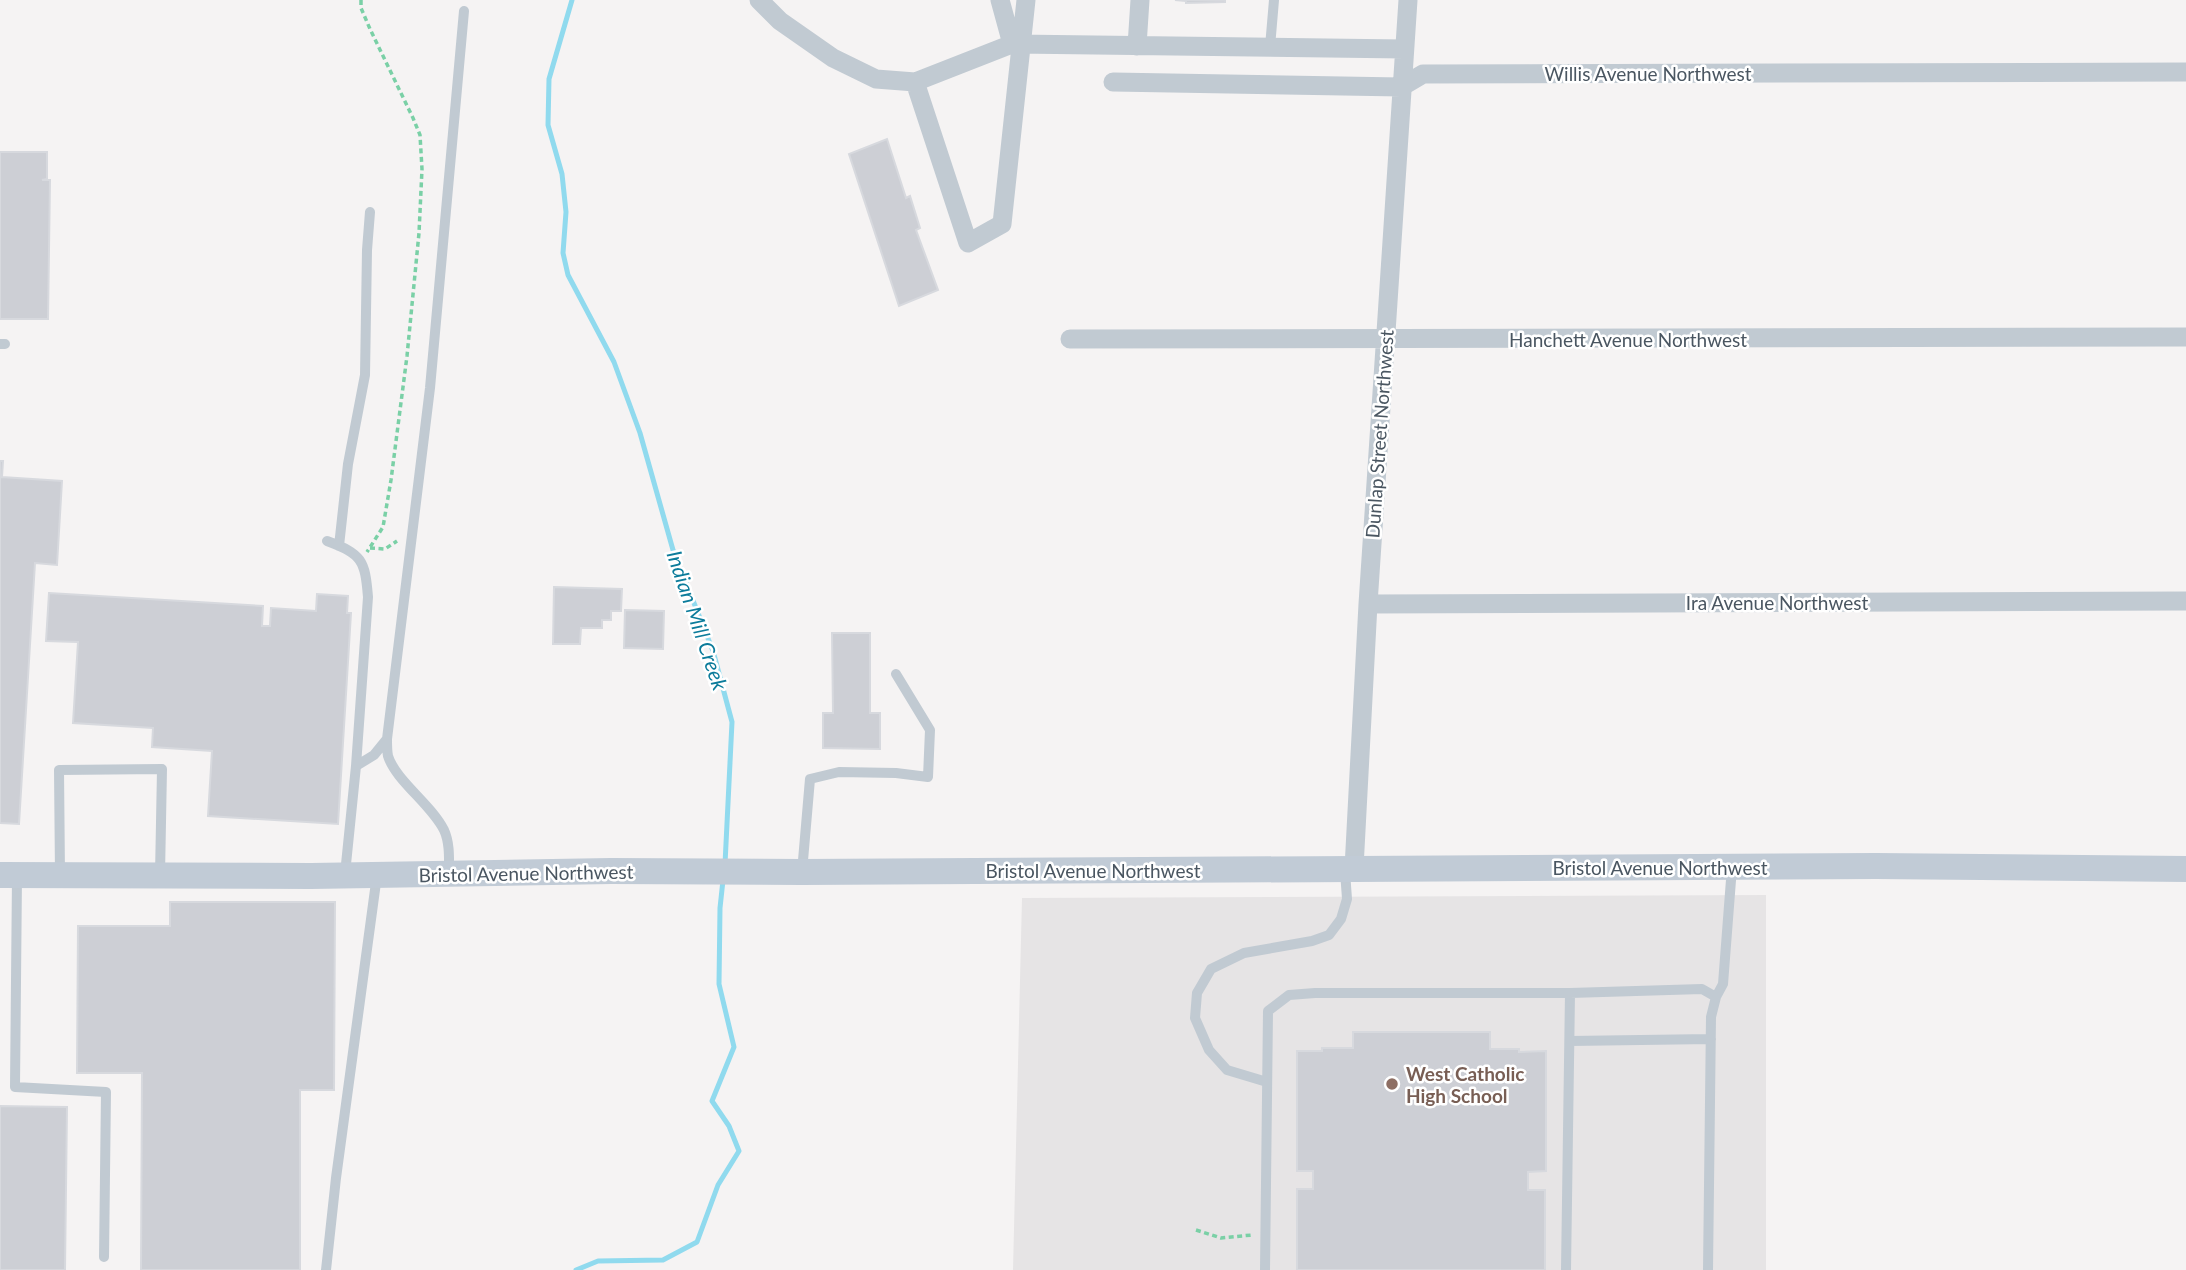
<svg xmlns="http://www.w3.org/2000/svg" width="2186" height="1270" font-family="Lato,sans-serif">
<rect width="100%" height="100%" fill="#f5f3f3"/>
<!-- education -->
<path fill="#e6e4e5" d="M1766 895V1270H1013L1022 898Z"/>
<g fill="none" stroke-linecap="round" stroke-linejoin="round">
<!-- stream -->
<path stroke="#90daee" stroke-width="5" d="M572 0 549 79 548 125 562 174 566 212 563 253 568 275 614 362 640 433 673 550 713 651 732 722 725 864
M576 1270 598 1261 663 1260 697 1242 718 1185 739 1151 729 1126 712 1101 734 1047 719 984 720 908 723 880"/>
</g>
<!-- building -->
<path fill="#cdcfd5" stroke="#d7d9de" stroke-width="2" d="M1175 0H1225V2L1186 3V1Z
M887 139 906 198 910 196 920 228 916 230 938 290 899 306 849 154Z
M0 152H47V179L42 180H50L48 319H0Z
M0 461H3L2 477 62 481 57 565 35 563 19 824 0 823Z
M554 587 622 589 621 611H611V620H602V628H581L580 644H553Z
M49 593 263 606 262 626H270L271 608 316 611 317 594 348 596 347 613H351L338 824 208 816 212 751 152 747 153 728 73 723 78 642 46 641Z
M625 610 664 611 663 649 624 648Z
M832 633H870V713H880V749L823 748V713H833Z
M170 902H335L334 1090H300V1270H141L142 1073H77L78 926H170Z
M1353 1032H1490V1049H1519V1052L1546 1051V1171L1528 1172V1190H1545V1270H1297V1189H1313V1171H1297V1051H1322V1048H1353Z
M0 1106 67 1107 65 1270H0Z"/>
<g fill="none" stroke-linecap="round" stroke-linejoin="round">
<!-- path -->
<path stroke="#7ad0a6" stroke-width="3.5" stroke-dasharray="5 3.5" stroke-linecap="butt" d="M361 0V8L370 29 413 118 420 135 422 169 419 233 407 356 391 480 383 527 367 552
M370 548 385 549 397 541
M1196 1230 1221 1238 1252 1235"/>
<!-- lane -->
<path stroke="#c1cad2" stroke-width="10" d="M1270 47 1274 0
M0 344H5
M327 541C362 554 365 560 368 597L356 766 345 874
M339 546 348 464 365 375 367 250 370 212
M387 739C387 745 387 751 388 756 396 781 431 804 444 830 450 843 449 859 449 873
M356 766 374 755 387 739 430 388 464 11
M802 872 810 779 839 772 896 773 928 777 930 730 896 674
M60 875 59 770 162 769 160 875
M17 876 15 1087 106 1092 104 1257
M1570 1041 1711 1039
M1267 1082 1227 1070 1209 1050 1195 1018 1197 993 1211 969 1244 953 1312 941 1329 935 1341 919 1347 899 1345 871
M326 1270 336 1178 377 875
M1265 1270 1268 1011 1289 995 1315 993H1570L1702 989 1716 997
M1566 1270 1570 993
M1708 1270 1711 1017 1716 997 1723 984 1732 867"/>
<!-- street -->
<path stroke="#c1cad2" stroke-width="19" d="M759 0 780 21 833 58 876 79 915 82 1012 44 1404 49
M1000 0 1012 44
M1137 46 1140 0
M915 82 968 243 1002 224 1026 0
M1113 82 1401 87 1423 74 2186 72
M1070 339 2186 337
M1368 604 2186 601
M1354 868 1368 604 1408 0"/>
<!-- secondary -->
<path stroke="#c1cbd6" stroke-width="26" d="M0 875 311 876 611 871 802 872 1876 866 2186 869"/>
</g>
<!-- markers -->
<circle fill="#8d6e63" stroke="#fff" stroke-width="2.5" cx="1392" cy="1084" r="7"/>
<g text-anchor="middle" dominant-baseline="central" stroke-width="5" stroke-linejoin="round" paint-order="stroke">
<!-- street labels -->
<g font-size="19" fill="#4a5661" stroke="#fff">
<text x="1648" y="73">Willis Avenue Northwest</text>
<text x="1628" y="339">Hanchett Avenue Northwest</text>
<text transform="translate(1379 434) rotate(-86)">Dunlap Street Northwest</text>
<text x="1777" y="602">Ira Avenue Northwest</text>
<text x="1660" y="867">Bristol Avenue Northwest</text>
<text x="1093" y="870">Bristol Avenue Northwest</text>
<text transform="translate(526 873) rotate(-1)">Bristol Avenue Northwest</text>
</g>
<!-- education labels -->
<g font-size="19" font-weight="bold" fill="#785e54" stroke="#fff" text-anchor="start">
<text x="1406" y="1073">West Catholic<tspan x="1406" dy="22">High School</tspan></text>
</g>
<!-- water labels -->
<g font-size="21" font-style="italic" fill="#0c7c9b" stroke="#fff">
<text transform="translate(698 620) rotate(71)">Indian Mill Creek</text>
</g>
</g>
</svg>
